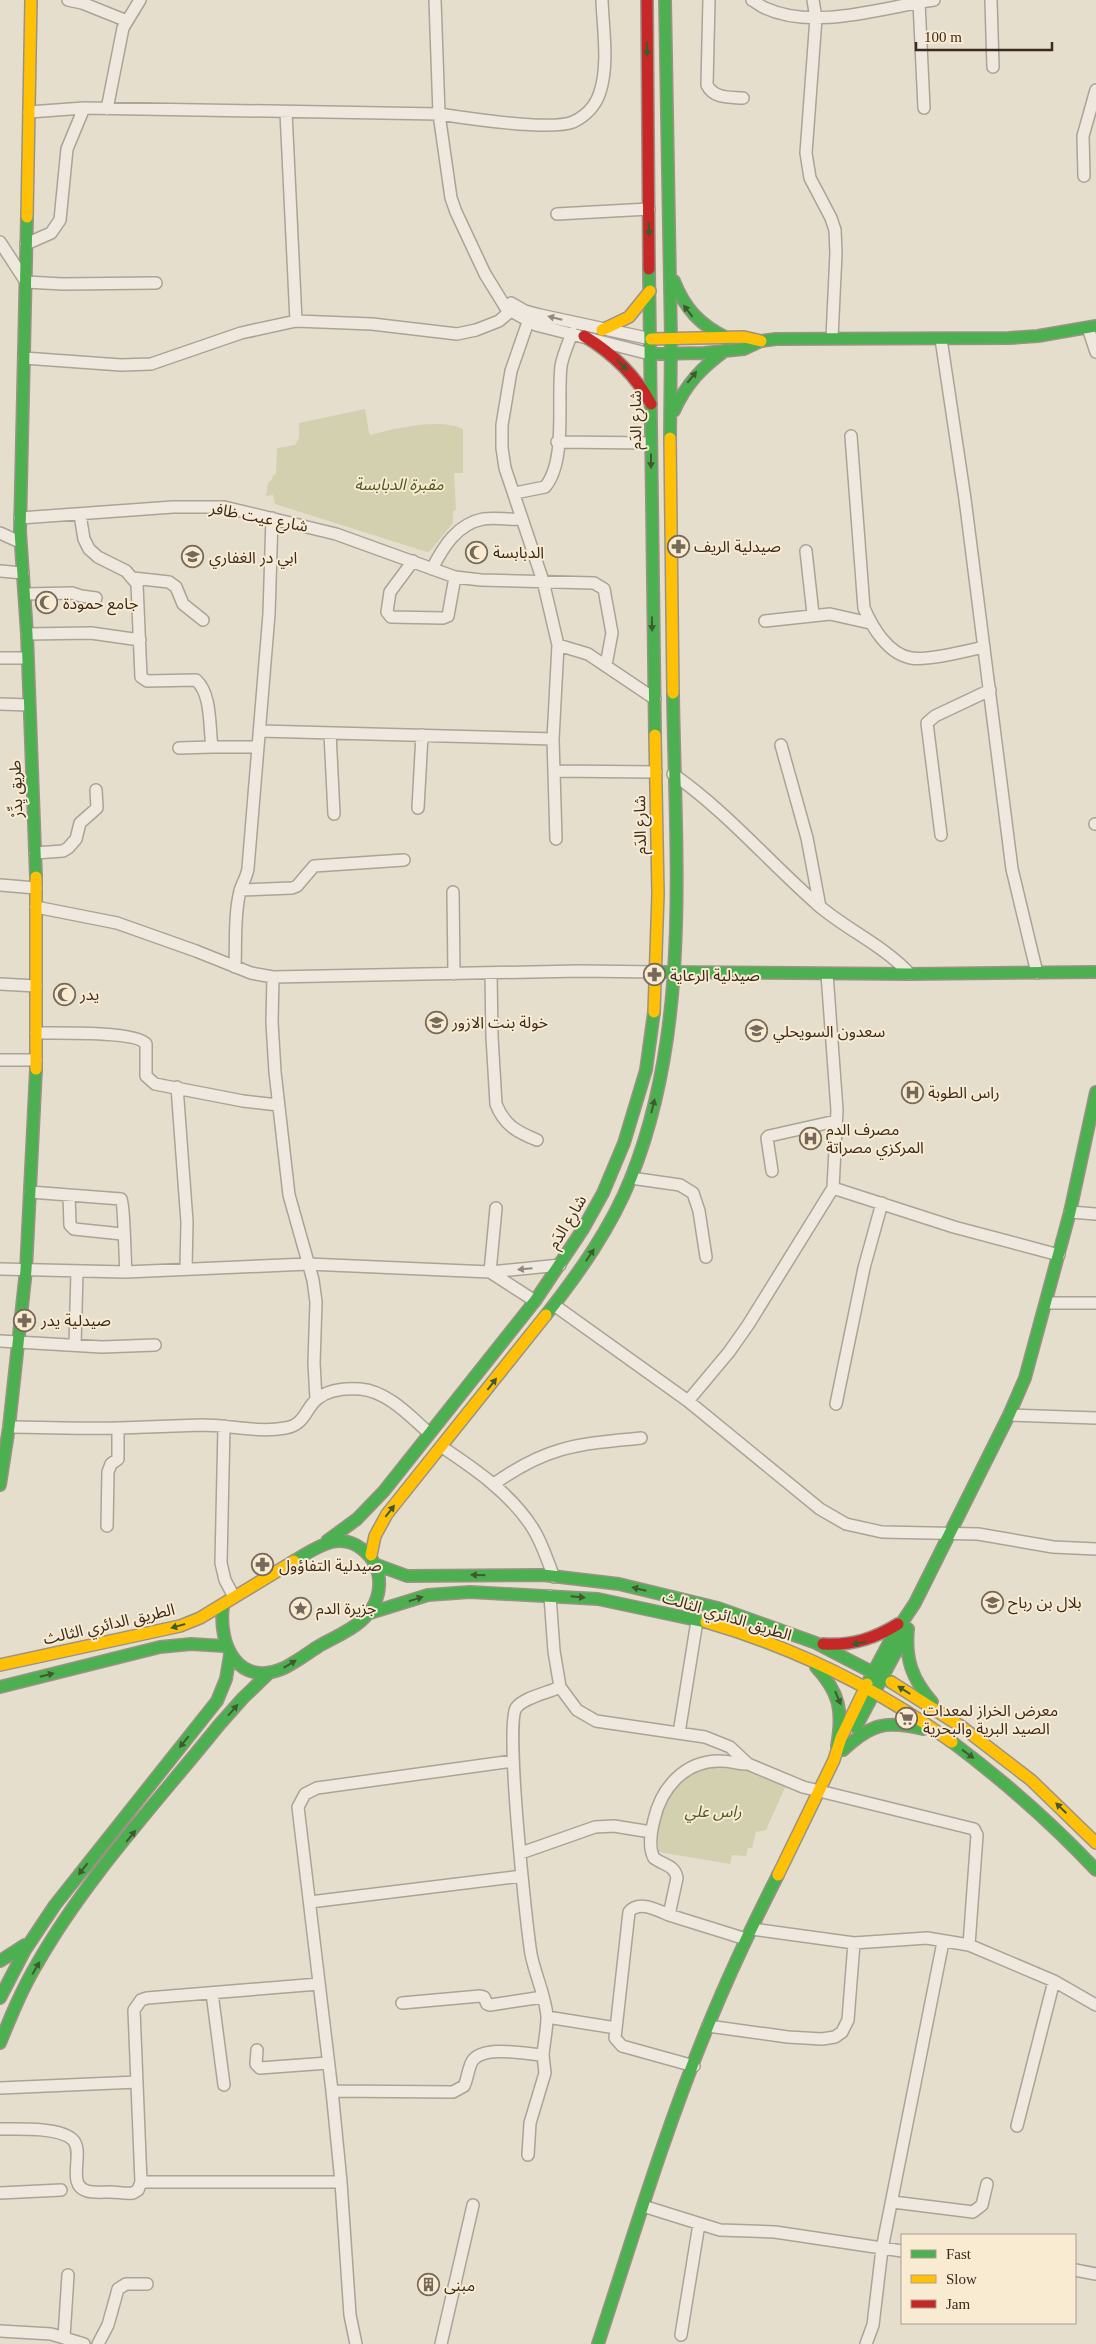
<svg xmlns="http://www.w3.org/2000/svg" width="1096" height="2344" font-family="'Times New Roman','Noto Sans Arabic',serif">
<rect width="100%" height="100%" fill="#e6decc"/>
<!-- cemetery -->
<path fill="#d2d0ae" d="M365 409 369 433 371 435C396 428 439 418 463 429V473H454L456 510 453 511V523L430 551 427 552 275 504 273 495 266 496 268 482 272 480 273 475 276 474 277 448 295 445 299 438V423Z
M739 1764 787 1783 766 1830 756 1832 752 1848H748L746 1856 732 1855 730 1864 659 1852 656 1830 662 1799 698 1766Z"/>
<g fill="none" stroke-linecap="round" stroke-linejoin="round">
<defs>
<path id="street" d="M68 0 82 3 127 21
M435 0 439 114C465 118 551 131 573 122 586 116 596 105 600 92 609 64 603 29 602 0
M709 0 707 85C714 99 730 97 743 98
M752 0C756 2 760 6 765 8 815 31 883 7 934 0
M813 0 816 18 806 153 810 178 831 218 835 230 836 253 832 338
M991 0 993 67
M919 2 924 108
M107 109 123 28 140 0
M29 112 84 108 439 114 451 198 456 212 485 274 506 308 536 325 650 354
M286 112 296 321
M1084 176 1083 136 1096 90
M557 214 649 209
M0 242 26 282 63 284 156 283
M26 244 51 233 60 220 67 149 84 108
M511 303 525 311 540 315 651 339
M528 322 511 371 502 425V448L505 468 543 581 558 645 553 739 556 839
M1088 328 1096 352
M941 339 965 499 1012 869 1037 973
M24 358 121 365 151 364 241 333 296 321 372 324 457 334 476 330 499 321 516 306
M851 436 864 608C872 627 888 654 911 658 928 661 966 651 984 647
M557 442 651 443
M515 493 545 487C567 461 557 400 561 366 563 355 568 344 572 333
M80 515 84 539 89 549 98 557 126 571 137 584 141 677 147 681 196 680C212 694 209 727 212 747H257
M20 518 173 507H224L336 534 455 577 481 580 594 583 604 589 612 633 606 665
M0 533 20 542
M806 551 813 614
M413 561 390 592 387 612 391 617 443 618 448 616 455 577
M432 569C443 547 457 524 483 519 496 517 509 520 522 519
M0 571 23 573
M133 578 169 582 176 587 183 604 203 620
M25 594 72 593 81 596 96 598
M765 621 830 614 870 623
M27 634 91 633 140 640
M558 645 588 654 655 699
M0 658H27
M0 704 29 705
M260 731 553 739
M330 733 334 814
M781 745 807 838 820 907
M179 748 212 747
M554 771 656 772
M673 774C727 812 769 862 818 905 847 930 883 945 910 974
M418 808 422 735
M1095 824H1096
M941 835 927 723 935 716 990 690
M35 853 63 851 68 848 76 839 80 823 97 808 96 790
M0 885 36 888
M240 890 292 888 297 886 314 866 404 860
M453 892 454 974
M36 907 117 923 196 951 251 973 273 977 580 971 658 972
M235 967C236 943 234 915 240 891 242 883 247 877 248 868L269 614 272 518
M491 973 492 1037 496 1104C504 1125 517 1132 537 1140
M273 977 272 1022 275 1072 289 1195 313 1280 316 1302 314 1363 316 1399
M0 984 36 986
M36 1033C54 1033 137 1031 146 1044V1076L155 1084 243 1101 278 1105
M0 1060H36
M177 1087 187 1222 186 1268
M772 1171 767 1138 769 1136 836 1121
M631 1178 680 1185 693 1193 699 1211 706 1257
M833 1188 954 1227 1059 1255
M30 1192 121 1199C124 1203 125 1261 126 1272
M69 1195 70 1225 74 1229 122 1234
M1070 1212 1096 1214
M0 1269 126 1272 308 1264 490 1272 560 1265
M490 1272 496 1208
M490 1272 535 1301
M1047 1303H1096
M554 1305 688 1401 820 1509 846 1524 882 1532 978 1534 1053 1547 1096 1549
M0 1341 102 1347 155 1345
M75 1345 77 1272
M688 1401 729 1352 748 1325 833 1188 837 1110 827 974
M836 1404 864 1268 882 1203
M1009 1415 1096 1418
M224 1426 221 1563 225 1580 234 1597
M9 1427C45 1427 82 1429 119 1428 146 1427 174 1426 202 1425 229 1425 258 1433 285 1428 305 1425 305 1409 317 1399 329 1389 346 1388 360 1389 387 1391 410 1416 429 1433
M442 1447C475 1469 510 1493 532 1527 542 1542 547 1560 554 1577
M494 1484C547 1446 577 1444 641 1438
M107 1526 108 1472 111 1464 118 1459V1428
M560 1687 577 1710 596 1721 705 1737 730 1747 748 1764 803 1787 974 1829 977 1835 969 1945
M679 1733 697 1621
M521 1853 595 1827 614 1826 651 1832
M310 1902 522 1876
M669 1915C657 1910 639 1900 629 1912L615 2038 622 2046 694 2066
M752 1929 854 1943 927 1938 969 1945 1054 1981 1096 2005
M746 1939 669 1915 677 1878C675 1865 663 1865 654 1858 648 1847 651 1832 654 1820 661 1788 685 1760 721 1761 730 1761 739 1764 748 1764
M319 1984 147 1998 141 2000 134 2010 141 2182H341
M212 1993 224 2085
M402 2003 480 1996 484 1997 487 2004 490 2005 543 1997
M547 2017 616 2028
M708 2026 788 2037 822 2039 835 2037 842 2032 848 2020 854 1943
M257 2050 256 2064 260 2068 328 2063
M0 2088 137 2082
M332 2091 453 2092 464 2086C468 2078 468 2067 473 2060 485 2045 526 2054 543 2055 544 2043 547 2029 547 2017 546 1997 535 1975 531 1954 526 1923 505 1726 516 1708 524 1697 548 1693 560 1687L554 1651 550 1596
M1017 2126 1054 1981
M0 2129C18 2129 58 2127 72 2139 86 2151 65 2185 87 2191 94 2193 102 2192 110 2192 118 2192 125 2194 133 2193L138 2190 141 2182
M528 2155 530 2123 545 2073 543 2055
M0 2193 61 2190
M893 2202 973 2212 982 2205 987 2184
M643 2206 720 2230 775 2232 902 2251
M1075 2270 1096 2274
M0 2331 51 2334 84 2344
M681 2335 699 2224
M64 2337 68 2275
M98 2344 108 2325 118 2289 126 2284H147
M356 2344 350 2315 341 2182 332 2091 298 1807 305 1794 317 1788 513 1761
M441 2344 473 2205
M866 2344 873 2325 882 2249 943 1942"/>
<path id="fast" d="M665 0 671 339 670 438
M27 217 20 531 27 634 36 877
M649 269 655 735
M674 281C685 309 700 325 727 338
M650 354 704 353 744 349 761 341 776 339 1009 338 1038 336 1096 326
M674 411C686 384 702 367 726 350
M663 972 910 974 1096 972
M546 1315C579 1273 611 1228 631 1178 692 1026 675 853 673 693
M0 1485 9 1427 26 1270 36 1069
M327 1541 357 1519 384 1491 535 1301 583 1229 603 1193 624 1143 646 1070 654 1012
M377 1565 407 1576 543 1575 619 1584 718 1608 816 1643 891 1682
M223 1606C218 1645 238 1688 284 1668 296 1662 308 1653 319 1646 333 1638 350 1631 361 1621 384 1601 386 1568 362 1549 338 1530 315 1549 294 1561
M370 1613 428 1595 470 1592 598 1599 706 1622
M908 1629C905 1659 912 1679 932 1702
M816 1667C840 1693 843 1711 837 1746
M867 1684 891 1639 915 1603 1009 1415 1025 1378 1070 1212 1096 1092
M0 1687 160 1647 191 1644 224 1646
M856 1727 907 1631
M952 1742C1004 1781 1051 1822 1096 1870
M843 1750C871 1724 885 1720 923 1729
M0 1961 25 1945
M0 1998 25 1950 55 1905 217 1701 226 1679 230 1655
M0 2043C11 2016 22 1989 37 1964 85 1879 158 1801 219 1725L243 1698 269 1673
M598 2344C633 2237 665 2130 708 2026 729 1974 753 1924 778 1875"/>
<path id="slow" d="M27 217 31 0
M602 330 629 317 650 291
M651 339 744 337 761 341
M670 438 673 693
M654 1012 658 894 655 735
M36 1069V877
M371 1555 375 1536 387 1514 546 1315
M706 1622C793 1647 878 1689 952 1742
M0 1665 180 1626 200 1618 294 1561
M891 1682 962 1727 1031 1780 1096 1843
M778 1875 834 1760 841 1738 867 1684"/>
<path id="jam" d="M647 0 649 269
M584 336C612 353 635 374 651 404
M823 1644C851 1646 874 1639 898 1624"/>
</defs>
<!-- street casing -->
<use href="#street" stroke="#aba396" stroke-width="14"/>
<!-- fast casing -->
<use href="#fast" stroke="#9b9286" stroke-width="14"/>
<!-- slow casing -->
<use href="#slow" stroke="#9b9286" stroke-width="14"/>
<!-- jam casing -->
<use href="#jam" stroke="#9b9286" stroke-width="14"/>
<!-- street -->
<use href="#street" stroke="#eee8df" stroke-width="11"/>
<!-- fast -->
<use href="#fast" stroke="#4caf50" stroke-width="11"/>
<!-- slow -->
<use href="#slow" stroke="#ffc107" stroke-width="11"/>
<!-- jam -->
<use href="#jam" stroke="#c62828" stroke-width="11"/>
</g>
<!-- one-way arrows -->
<defs><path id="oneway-solid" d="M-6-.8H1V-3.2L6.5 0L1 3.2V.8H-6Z" transform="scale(1.25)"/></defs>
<g fill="#41592f">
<use href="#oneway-solid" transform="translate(647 49) rotate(89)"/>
<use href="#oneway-solid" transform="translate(649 229) rotate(89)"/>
<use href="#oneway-solid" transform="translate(688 311) rotate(-128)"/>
<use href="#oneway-solid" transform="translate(622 365) rotate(44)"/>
<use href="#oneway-solid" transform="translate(692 377) rotate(-51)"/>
<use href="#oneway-solid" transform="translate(651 461) rotate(90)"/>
<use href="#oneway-solid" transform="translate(652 624) rotate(89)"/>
<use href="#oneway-solid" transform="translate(653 1106) rotate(-76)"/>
<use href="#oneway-solid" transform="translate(590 1255) rotate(-56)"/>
<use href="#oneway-solid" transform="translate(492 1384) rotate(-52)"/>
<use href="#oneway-solid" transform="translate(390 1511) rotate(-52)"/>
<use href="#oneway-solid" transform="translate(478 1575) rotate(-179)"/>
<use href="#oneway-solid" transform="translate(639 1589) rotate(-166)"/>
<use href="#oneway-solid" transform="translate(578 1597) rotate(5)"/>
<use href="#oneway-solid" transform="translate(416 1599) rotate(-17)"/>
<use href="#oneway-solid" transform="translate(178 1626) rotate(164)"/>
<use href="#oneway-solid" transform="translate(859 1643) rotate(170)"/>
<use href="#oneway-solid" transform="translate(290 1664) rotate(-31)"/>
<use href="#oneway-solid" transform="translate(47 1675) rotate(-14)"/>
<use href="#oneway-solid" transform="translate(904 1690) rotate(-148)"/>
<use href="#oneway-solid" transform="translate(838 1698) rotate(67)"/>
<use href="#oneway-solid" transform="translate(233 1710) rotate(-49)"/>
<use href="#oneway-solid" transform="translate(184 1742) rotate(129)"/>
<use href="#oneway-solid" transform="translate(968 1754) rotate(36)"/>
<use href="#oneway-solid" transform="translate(1061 1808) rotate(-136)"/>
<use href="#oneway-solid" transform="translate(131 1836) rotate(-51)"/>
<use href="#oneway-solid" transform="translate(83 1869) rotate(128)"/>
<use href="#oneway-solid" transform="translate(36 1968) rotate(-60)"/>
</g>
<g fill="#94897e">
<use href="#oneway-solid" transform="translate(555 318) rotate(-166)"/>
<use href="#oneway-solid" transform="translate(525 1269) rotate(175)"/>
</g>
<!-- icons -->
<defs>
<symbol id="pharmacy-ring" viewBox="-11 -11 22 22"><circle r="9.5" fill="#f8ebd2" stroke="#77695a" stroke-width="1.5"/><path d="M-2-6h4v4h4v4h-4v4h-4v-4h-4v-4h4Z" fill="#77695a"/></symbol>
<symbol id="mosque-ring" viewBox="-11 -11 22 22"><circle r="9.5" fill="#f8ebd2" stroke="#77695a" stroke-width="1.5"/><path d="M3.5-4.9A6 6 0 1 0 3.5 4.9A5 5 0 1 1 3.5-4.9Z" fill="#77695a"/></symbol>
<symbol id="school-ring" viewBox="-11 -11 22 22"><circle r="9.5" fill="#f8ebd2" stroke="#77695a" stroke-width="1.5"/><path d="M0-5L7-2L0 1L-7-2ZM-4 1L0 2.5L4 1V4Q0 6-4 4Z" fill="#77695a"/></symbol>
<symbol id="hospital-ring" viewBox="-11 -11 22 22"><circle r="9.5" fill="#f8ebd2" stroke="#77695a" stroke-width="1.5"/><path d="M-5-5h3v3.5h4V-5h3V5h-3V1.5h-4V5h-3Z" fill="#77695a"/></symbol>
<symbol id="sight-ring" viewBox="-11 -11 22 22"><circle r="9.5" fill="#f8ebd2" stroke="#77695a" stroke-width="1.5"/><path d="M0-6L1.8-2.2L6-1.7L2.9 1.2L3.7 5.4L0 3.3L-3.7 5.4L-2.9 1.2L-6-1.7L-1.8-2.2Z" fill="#77695a"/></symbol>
<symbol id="supermarket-ring" viewBox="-11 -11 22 22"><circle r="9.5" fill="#f8ebd2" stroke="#77695a" stroke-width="1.5"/><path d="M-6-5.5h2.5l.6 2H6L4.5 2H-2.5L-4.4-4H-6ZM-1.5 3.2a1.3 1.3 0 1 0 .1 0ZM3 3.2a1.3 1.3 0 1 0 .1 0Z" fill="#77695a"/></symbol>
<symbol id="building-ring" viewBox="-11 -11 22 22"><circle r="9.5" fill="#f8ebd2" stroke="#77695a" stroke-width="1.5"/><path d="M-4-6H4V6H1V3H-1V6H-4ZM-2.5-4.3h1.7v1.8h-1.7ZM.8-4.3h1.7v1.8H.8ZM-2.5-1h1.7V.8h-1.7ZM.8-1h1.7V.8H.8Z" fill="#77695a"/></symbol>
</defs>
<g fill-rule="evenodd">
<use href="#pharmacy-ring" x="666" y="534" width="25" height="25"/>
<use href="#mosque-ring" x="464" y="540" width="25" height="25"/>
<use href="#school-ring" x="180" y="544" width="25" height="25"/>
<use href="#mosque-ring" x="34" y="590" width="25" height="25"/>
<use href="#pharmacy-ring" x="642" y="962" width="25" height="25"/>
<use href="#mosque-ring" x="52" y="982" width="25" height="25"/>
<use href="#school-ring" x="424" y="1010" width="25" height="25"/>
<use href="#school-ring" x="744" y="1018" width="25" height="25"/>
<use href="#hospital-ring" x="900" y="1080" width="25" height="25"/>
<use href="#hospital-ring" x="798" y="1126" width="25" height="25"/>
<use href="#pharmacy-ring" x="12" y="1308" width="25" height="25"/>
<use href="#pharmacy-ring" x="250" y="1552" width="25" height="25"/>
<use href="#school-ring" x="980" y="1590" width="25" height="25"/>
<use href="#sight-ring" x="288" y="1596" width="25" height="25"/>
<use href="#supermarket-ring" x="894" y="1706" width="25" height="25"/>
<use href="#building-ring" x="416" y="2272" width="25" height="25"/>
</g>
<g text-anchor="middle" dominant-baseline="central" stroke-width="4" stroke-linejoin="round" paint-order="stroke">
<!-- street labels -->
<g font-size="16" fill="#3b2a1d" stroke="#f8ebd2">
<text transform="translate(635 420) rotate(-90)">شارع الدَم</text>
<text transform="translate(259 517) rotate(11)">شارع عيت ظافر</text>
<text transform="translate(16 789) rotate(-92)">طريق يِدِّرْ</text>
<text transform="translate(640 825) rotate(-91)">شارع الدَم</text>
<text transform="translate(567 1222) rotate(-59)">شارع الدَم</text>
<text transform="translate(727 1616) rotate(17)">الطريق الدائري الثالث</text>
<text transform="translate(109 1624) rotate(-13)">الطريق الدائري الثالث</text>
</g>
<!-- park labels -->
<g font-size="16" font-style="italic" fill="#4e5922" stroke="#f8ebd2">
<text x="399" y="484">مقبرة الدبابسة</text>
<text x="713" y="1811">راس علي</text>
</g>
<!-- poi labels -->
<g font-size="16" fill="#3b2a1d" stroke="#f8ebd2" text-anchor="start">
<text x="694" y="546">صيدلية الريف</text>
<text x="493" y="552">الدبابسة</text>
<text x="209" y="557">ابي در الغفاري</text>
<text x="63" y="603">جامع حمودة</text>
<text x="670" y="975">صيدلية الرعاية</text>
<text x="80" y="994">يدر</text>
<text x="452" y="1022">خولة بنت الازور</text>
<text x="773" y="1031">سعدون السويحلي</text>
<text x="928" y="1092">راس الطوبة</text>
<text x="826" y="1129">مصرف الدم<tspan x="826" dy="18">المركزي مصراتة</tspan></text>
<text x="41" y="1320">صيدلية يدر</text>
<text x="279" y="1565">صيدلية التفاؤول</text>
<text x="1008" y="1602">بلال بن رباح</text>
<text x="316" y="1608">جزيرة الدم</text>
<text x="923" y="1710">معرض الخراز لمعدات<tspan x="923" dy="18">الصيد البرية والبحرية</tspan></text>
<text x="444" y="2285">مبنى</text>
</g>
</g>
<!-- legend -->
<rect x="901" y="2234" width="175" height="90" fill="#f8ebd2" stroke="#ac9e8a"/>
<rect x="911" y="2250" width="25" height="8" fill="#4caf50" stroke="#ac9e8a"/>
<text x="946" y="2259" font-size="15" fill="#3b2a1d">Fast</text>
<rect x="911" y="2275" width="25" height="8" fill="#ffc107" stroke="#ac9e8a"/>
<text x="946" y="2284" font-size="15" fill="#3b2a1d">Slow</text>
<rect x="911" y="2300" width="25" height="8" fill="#c62828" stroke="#ac9e8a"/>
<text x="946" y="2309" font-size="15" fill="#3b2a1d">Jam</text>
<!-- scale -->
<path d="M916 42v8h136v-8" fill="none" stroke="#3b2a1d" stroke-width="2.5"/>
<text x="924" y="42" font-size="15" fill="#3b2a1d" stroke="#f8ebd2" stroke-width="4" paint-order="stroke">100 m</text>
</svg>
